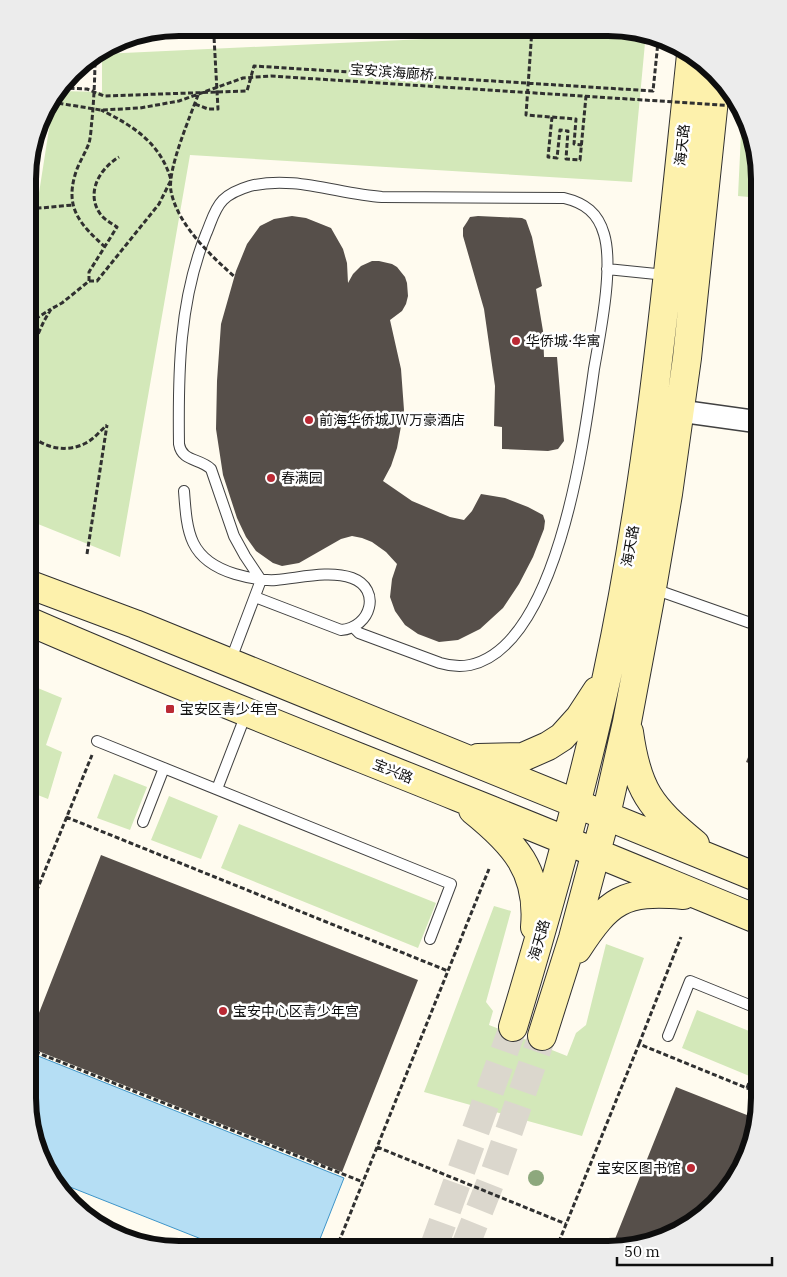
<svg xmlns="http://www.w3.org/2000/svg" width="787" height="1277" font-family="'IBM Plex Serif','Noto Sans SC',serif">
<rect width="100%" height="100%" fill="#fffbef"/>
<!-- green -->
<path fill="#d3e8b9" d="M620 30 645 43 632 182 190 155 120 557 28 520 29 257 54 97 59 91 102 92V54Z
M742 113C755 130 760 176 759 198L738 196Z
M28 684 62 698 46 745 62 752 48 799 30 792 28 798Z
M114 774 147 787 130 830 97 818Z
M169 796 218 816 201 859 151 840Z
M239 824 436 903 418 948 221 868Z
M494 906 511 911 486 1002 493 1011 489 1025 567 1056 576 1033 586 1025 606 944 644 958 582 1136 424 1092Z
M697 1010 759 1035V1080L682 1048Z"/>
<!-- water -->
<path fill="#b5def4" stroke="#3e95c9" d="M28 1052 344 1178 316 1249 224 1248 60 1183 39 1156 28 1098Z"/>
<!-- building -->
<path fill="#564f4a" d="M292 216 306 218 331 228 343 249 347 263 348 283 353 274 361 266 372 261H379L392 264 397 267 405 277 407 283 408 296 406 304 402 311 390 320 401 369 404 410 397 448 391 466 383 481 412 501 450 517 464 520 472 511 481 494 505 498 528 507 543 515 545 521 544 529 533 557 519 584 503 608 480 629 458 640 439 642 418 634 405 625 395 611 390 597 392 579 397 564 386 552 372 542 362 538 352 536 341 539 299 563 282 566 273 563 256 551 246 537 237 518 223 475 216 429 217 381 221 324 236 271 247 244 260 226 274 219Z
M478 216 522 218 526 220 532 237 542 286 536 289 543 331 544 357H557L564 441 558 449 548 451 502 449V427L494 426 495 386 484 309 463 236V228L467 222 470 217Z
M758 280H759V363L754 359 751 350Z
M757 633H759V687L750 683Z
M759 731V767L746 762Z
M101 855 418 980 342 1172 28 1047V1041Z
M676 1087 757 1119 751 1147 728 1190 666 1238 611 1249Z"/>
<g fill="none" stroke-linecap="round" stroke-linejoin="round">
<!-- secondary-tunnel -->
<path stroke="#dbd7cd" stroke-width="28" stroke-dasharray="28 14" stroke-linecap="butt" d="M433 1249 513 1027
M464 1249 495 1171 542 1036"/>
<defs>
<path id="service" d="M607 269 666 275
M184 491C187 533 189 560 235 574 249 578 262 581 276 580 300 578 329 570 352 578 382 589 371 628 341 630L255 597
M654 589 759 626
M230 662 261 580 245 556 234 536 211 469C200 458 182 462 179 444 178 373 179 301 206 234 211 223 214 209 223 200 230 193 240 189 250 186 294 175 338 194 382 197L564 198C585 203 598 213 604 234 614 267 600 334 594 369 584 442 557 646 470 665 460 667 450 666 440 663L359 633 354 628
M97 741 451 884 430 939
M217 789 246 714
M143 822 164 768
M668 1036 690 981 759 1009"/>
<path id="minor" d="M680 411 759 422"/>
<path id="secondary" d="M28 584 135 624 759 878
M28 621C170 683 314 739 458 797 559 837 659 879 759 920
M629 732C637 790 650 807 695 844
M478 758 523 757 548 746 562 737 580 717 597 691
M473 810C514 843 540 871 535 927
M577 949C609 900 623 890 683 895
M513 1027C548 911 581 794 607 676 651 471 669 263 691 55
M542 1036 573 938 606 815 627 722 652 588 668 494 687 358 716 80"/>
</defs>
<!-- service casing -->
<use href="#service" stroke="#414141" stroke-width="12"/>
<!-- minor casing -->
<use href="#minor" stroke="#414141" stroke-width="24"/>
<!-- secondary casing -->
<use href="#secondary" stroke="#303030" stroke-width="30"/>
<!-- path -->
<path stroke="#303030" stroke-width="3" stroke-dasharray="5 2.5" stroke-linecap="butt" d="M532 29 526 115 576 119 574 144 582 145
M95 55C95 77 94 98 92 120 91 127 91 136 89 143 85 154 78 164 75 175 65 209 81 225 105 247
M62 88 87 89 104 96 247 91 254 66 653 91 658 42
M195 104 208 109H218L214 37
M552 117 548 157 557 158 560 130 568 131 566 159 580 160 586 96
M29 179 35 141
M29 209 73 205
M89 281V272L117 227C111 223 105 220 101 215 85 194 99 169 119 157
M29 323 51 309
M29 354 44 321 51 309 62 303 89 281H97L159 204 171 180C161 144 134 126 101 110
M28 432C43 449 67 453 86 443 94 439 101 430 107 425
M87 554 107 425
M66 817 448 971
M28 912 92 755
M639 1044 681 937
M28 1049 363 1182
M747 1088 759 1056
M377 1147 566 1224
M336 1249 489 869
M556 1249 639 1044 759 1093"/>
<!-- service -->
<use href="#service" stroke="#fff" stroke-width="10"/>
<!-- minor -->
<use href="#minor" stroke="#fff" stroke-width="21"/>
<!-- secondary -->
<use href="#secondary" stroke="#fdf1ac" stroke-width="28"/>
<!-- path-bridge -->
<path stroke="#303030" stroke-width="3" stroke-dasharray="5 2.5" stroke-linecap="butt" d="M198 95C190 117 167 170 171 191 177 224 211 256 235 277
M51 102 101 110 140 108 179 101 243 78 271 76 737 106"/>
</g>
<!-- trees -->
<circle fill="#8da87d" cx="536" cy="1178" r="8"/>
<!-- markers -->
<g fill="#ba2934" stroke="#fff" stroke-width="2">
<circle cx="516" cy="341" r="5"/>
<circle cx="309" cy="420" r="5"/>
<circle cx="271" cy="478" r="5"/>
<rect x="165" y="704" width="10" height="10" rx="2.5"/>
<circle cx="223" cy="1011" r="5"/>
<circle cx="691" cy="1168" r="5"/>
</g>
<g text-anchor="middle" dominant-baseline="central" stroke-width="5" stroke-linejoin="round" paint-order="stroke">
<!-- street labels -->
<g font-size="14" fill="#0e0e0e" stroke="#fff">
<text transform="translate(392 72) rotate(4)">宝安滨海廊桥</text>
<text transform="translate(682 145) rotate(-84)">海天路</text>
<text transform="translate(630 546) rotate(-80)">海天路</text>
<text transform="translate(393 771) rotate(22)">宝兴路</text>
<text transform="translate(539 940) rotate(-74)">海天路</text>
</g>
<!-- poi labels -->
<g font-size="14" fill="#0e0e0e" stroke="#fff" text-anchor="start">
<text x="526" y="341">华侨城·华寓</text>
<text x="319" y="420">前海华侨城JW万豪酒店</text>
<text x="281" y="478">春满园</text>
<text x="180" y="709">宝安区青少年宫</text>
<text x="233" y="1011">宝安中心区青少年宫</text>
<text x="681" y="1168" text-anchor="end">宝安区图书馆</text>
</g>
</g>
<!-- crop -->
<path d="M0 0H787V1277H0ZM179 36H608A143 143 0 0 1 751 179V1098A143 143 0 0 1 608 1241H179A143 143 0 0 1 36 1098V179A143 143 0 0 1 179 36Z" fill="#ececec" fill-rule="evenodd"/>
<path fill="none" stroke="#0e0e0e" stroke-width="6" d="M179 36H608A143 143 0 0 1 751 179V1098A143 143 0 0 1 608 1241H179A143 143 0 0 1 36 1098V179A143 143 0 0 1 179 36Z"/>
<!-- scale -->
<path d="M617 1257v8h155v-8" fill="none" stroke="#0e0e0e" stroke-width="2.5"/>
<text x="624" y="1257" font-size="15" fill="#0e0e0e" stroke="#ffffff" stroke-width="4" paint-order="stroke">50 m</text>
</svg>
